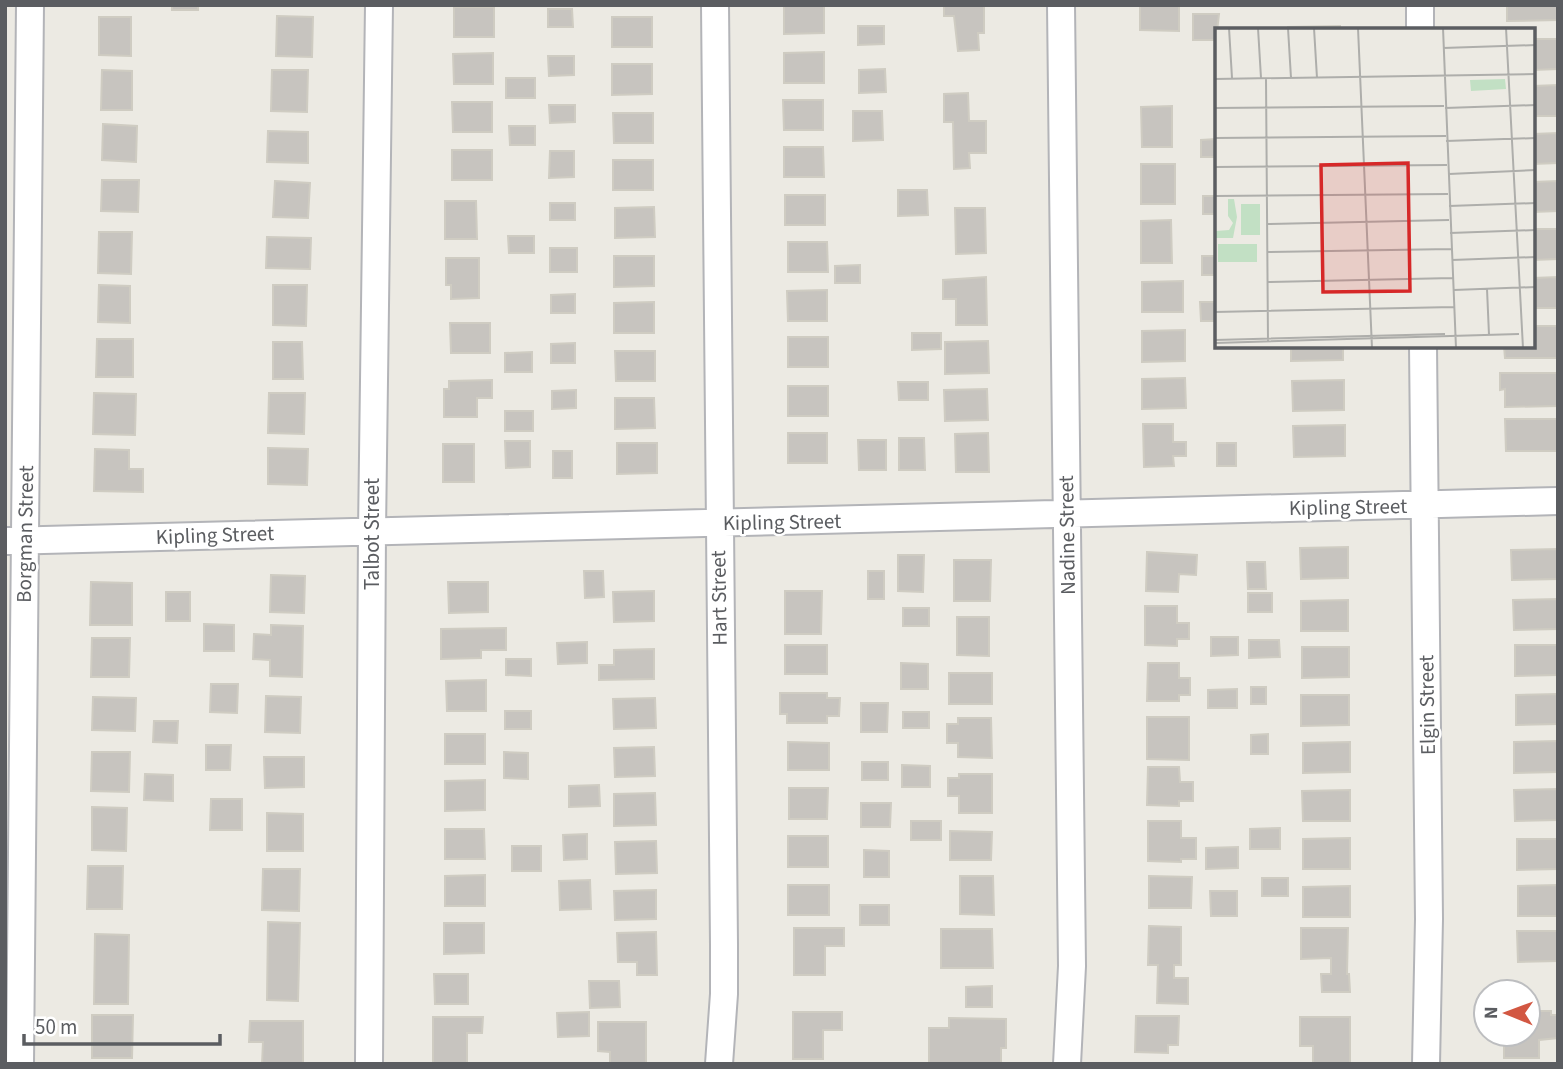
<svg xmlns="http://www.w3.org/2000/svg" width="1563" height="1069" font-family="'Source Sans 3',sans-serif">
<rect width="100%" height="100%" fill="#eceae3"/>
<!-- building -->
<path fill="#c7c4bf" stroke="#cfccc2" stroke-width="2" d="M172 5H198V10H172Z
M784 5H824V33L784 34Z
M944 5H984V33H978L979 50 958 51 954 16H944Z
M1140 5 1179 6V31L1140 30Z
M1507 5H1558V20L1507 21Z
M454 7H494V37H454Z
M548 9H572L573 27H548Z
M1193 14H1219L1216 40H1193Z
M277 16 313 17 312 57 276 56Z
M99 17H131V56L99 55Z
M612 17H652V47H612Z
M858 26H884V44L858 45Z
M1340 26V30H1288V27Z
M1533 39H1558V69L1533 70Z
M824 52V83H784V53Z
M493 53V84H454L453 54Z
M548 56H574V75L549 76Z
M612 64H652V94L612 95Z
M885 69 886 92 859 93V70Z
M102 70 132 71V110H101Z
M272 70H308L307 112 271 111Z
M506 78H535V98H506Z
M1558 85V116H1533V86Z
M968 93 969 121H986V153H969L970 168 954 169 953 122H944V94Z
M783 100H823V130H784Z
M452 102H492V132H453Z
M549 105H575V122L550 123Z
M1172 106V147H1142L1141 107Z
M853 111H882L883 140 853 141Z
M613 113H653V143H614Z
M103 124 137 126 136 162 102 160Z
M509 126H535V145H510Z
M268 131 308 132V163L267 162Z
M1558 133V163L1533 164V134Z
M1216 139V157H1201V140Z
M784 147H823L824 177H784Z
M452 150H492V180H452Z
M550 151H574V177L549 178Z
M613 160H653V190H613Z
M1141 164H1175V204H1141Z
M102 180H139L138 212 101 211Z
M275 181 310 183 308 218 273 217Z
M1558 181V211L1533 212V182Z
M898 190H927L928 215 898 216Z
M785 195H825V225H785Z
M1203 196H1216V214H1203Z
M445 201H476L477 239H445Z
M550 203H575V220H550Z
M654 207 655 237 615 238V208Z
M955 208H985L986 253 956 254Z
M1171 220 1172 263H1141V221Z
M1533 229H1558V259L1533 260Z
M99 232H132L131 274 98 273Z
M508 236H534V253H509Z
M267 237 311 238 310 269 266 268Z
M788 242H827L828 272H788Z
M550 248H577V272H550Z
M614 256H654V286L614 287Z
M1202 256H1216V275H1202Z
M446 258H479V298L451 299V285H446Z
M860 265V283H835V266Z
M986 277 987 325H956V299H943V280Z
M1558 277V308H1533V278Z
M1183 281V312H1142V282Z
M99 285 130 286V323L98 322Z
M273 285H307L306 326 273 325Z
M827 290V321H788L787 291Z
M575 294V313H551V295Z
M654 302V333H614V303Z
M1200 302H1216V321H1201Z
M450 323H490V353H451Z
M1533 326H1557V358H1505L1504 346H1533Z
M1185 330V361L1142 362V331Z
M912 333H941V349L912 350Z
M788 337H828V367H788Z
M97 339H133V377H96Z
M988 341 989 373 945 374V342Z
M273 342H302L303 379H273Z
M575 343V363H551V344Z
M1291 346H1343V360L1291 361Z
M615 351H655V381H616Z
M532 352V372H505V353Z
M1500 373H1558V406L1505 407V389L1500 390Z
M1185 378 1186 408 1142 409V379Z
M492 380V398H477V417H444V389H449V381Z
M1344 380V410L1293 411 1292 381Z
M898 382H928V400H899Z
M788 386H828V416H788Z
M987 389 988 420 945 421 944 390Z
M576 390V408L552 409V391Z
M94 393 136 394 135 435 93 434Z
M269 393H305L304 434 268 433Z
M615 398H654L655 428 615 429Z
M505 411H533V431H505Z
M1505 419H1558V451H1506Z
M1143 424H1173V442H1186V456H1173L1174 466 1144 467Z
M1345 425V456L1294 457 1293 426Z
M788 433H827V463H788Z
M988 433 989 472H956L955 434Z
M899 438H924L925 470H899Z
M858 440H886V470H859Z
M505 441H530V467L506 468Z
M617 443H657V473L617 474Z
M1217 443H1236V466H1217Z
M443 444H474V482H443Z
M268 448 308 449 307 485 268 484Z
M95 449 129 450V469H143V492L94 491Z
M553 451H572V478H553Z
M1348 547V578L1301 579 1300 548Z
M1558 549V579L1512 580 1511 550Z
M1147 552 1197 555 1196 575 1179 574 1178 592 1146 591Z
M898 555H924L923 592 898 591Z
M954 560H991L990 601H954Z
M1247 562H1265L1266 589H1248Z
M584 571H603L604 597 585 598Z
M868 571H884V599H868Z
M271 575 305 576 304 613 270 612Z
M91 582 132 583V625H90Z
M448 582H488V612L449 613Z
M654 591V621L614 622 613 592Z
M785 591H822L821 634H785Z
M166 592H190V621H166Z
M1248 593H1272V612H1248Z
M1558 599V629L1514 630 1513 600Z
M1348 600V631H1301V601Z
M1145 606H1177V623H1189V639H1177V646L1145 645Z
M903 608H929V626H903Z
M957 617H989V656L957 655Z
M204 624 234 625V651H204Z
M271 625 303 626 302 677 270 676V660L253 659 254 634 271 635Z
M506 628V650H481V658L441 659V629Z
M1211 637H1238V655L1211 656Z
M92 638H130L129 677H91Z
M1249 640H1279L1280 657 1249 658Z
M587 642V663L558 664 557 643Z
M785 645H827V674H785Z
M1515 645H1558V675L1515 676Z
M1302 647H1349V677L1302 678Z
M654 649V679L599 680V665H614V650Z
M506 659H531V676L506 675Z
M901 663 928 664V689H901Z
M1148 663H1179V678H1190V695H1179V701H1147Z
M949 673H992V704H949Z
M486 680V711H447L446 681Z
M211 684H238L237 713 210 712Z
M1251 687H1266V704H1251Z
M1237 689V708H1208V690Z
M780 693H827V698H840L839 716H827V723H787V714H780Z
M1558 694V724L1516 725V695Z
M1301 695H1349V725L1301 726Z
M266 696 301 697 300 733 265 732Z
M93 697 136 698 135 731 92 730Z
M655 698 656 728 614 729 613 699Z
M861 703H888L887 732H861Z
M505 711H531V729H505Z
M903 712H929V728H903Z
M1147 717H1189V760L1147 759Z
M958 718H991L992 758 958 757V743H947V724H958Z
M154 721H178L177 743 153 742Z
M445 734H485V764H445Z
M1268 734V754H1251V735Z
M1558 741V772L1514 773V742Z
M788 742 829 743V770H788Z
M1350 742V772L1303 773V743Z
M206 745H231L230 770H206Z
M654 747 655 776 615 777 614 748Z
M92 752H130L129 792 91 791Z
M504 752 528 753V779L504 778Z
M264 757H304V787L265 788Z
M862 762H888V780H862Z
M902 765 930 766V787H902Z
M1148 767H1179L1180 782H1193V801H1179V806L1147 805Z
M145 774 173 775V801L144 800Z
M959 774H992V813H959V796H948V778H959Z
M485 780V810L445 811V781Z
M599 785 600 806 569 807V786Z
M789 788H828L827 819H789Z
M1558 789V820L1515 821 1514 790Z
M1350 790V821H1303L1302 791Z
M655 793 656 825 614 826V794Z
M211 799H242V830H210Z
M861 803H891L890 827H861Z
M92 807 127 808 126 851 92 850Z
M267 813 303 814V851H267Z
M911 821H941V840H911Z
M1148 821H1181V838H1196V859H1181V862L1148 861Z
M1280 828V849H1250V829Z
M445 829H484L485 859H445Z
M950 831 992 832 991 860H950Z
M587 834V859L564 860 563 835Z
M788 836H828V867H788Z
M1350 838V869H1303V839Z
M1517 839H1558V869L1517 870Z
M656 841 657 873 616 874 615 842Z
M512 846H541V871H512Z
M1238 847V868L1206 869V848Z
M864 850 889 851V877H864Z
M88 866H123L122 909H87Z
M263 869H300L299 911 262 910Z
M485 875V906H445V876Z
M960 876H993L994 915 960 914Z
M1149 876 1192 877 1191 908H1149Z
M1262 878H1288V896H1262Z
M590 880 591 909 560 910 559 881Z
M788 885H829V915H788Z
M1558 885V916H1518V886Z
M1350 886V917H1303V887Z
M656 890V919L615 920 614 891Z
M1210 891H1237V916H1211Z
M860 905H889V925H860Z
M268 922 300 923 298 1001 267 1000Z
M444 923H484V953L444 954Z
M1149 926 1181 927V965H1174V978H1188V1004L1157 1003 1158 965H1148Z
M794 928H844V946H825V975H794Z
M1301 928H1348L1347 974H1349L1350 992H1322L1321 974H1331V958L1301 959Z
M941 929H992L993 968H941Z
M1517 931H1558V961L1518 962Z
M656 932 657 975H637V962H618L617 933Z
M95 934 129 935 128 1004H94Z
M434 974H468V1004H435Z
M589 981H619L620 1007 590 1008Z
M992 986V1007H966V987Z
M1528 1011H1551V1015H1558V1038L1539 1040V1058H1504V1034H1528Z
M589 1012V1036L558 1037 557 1013Z
M793 1012H842V1030H823V1059H793Z
M92 1015H133L132 1058H92Z
M1136 1016H1179L1178 1045H1168V1053L1135 1052Z
M433 1017H483L482 1033H467V1064H433Z
M1300 1017H1350V1064H1313V1046H1300Z
M949 1018 1006 1019V1048H1001V1064H929V1028H949Z
M250 1021H303V1064H262L263 1042H249Z
M598 1022H646V1064H610V1052L598 1051Z"/>
<g fill="none" stroke-linecap="round" stroke-linejoin="round">
<defs>
<path id="minor" d="M715 5 724 944V994L719 1064
M1061 5 1072 966 1067 1064
M1420 5V30
M1423 346 1429 919 1426 1064
M5 541 1558 501
M20 1064 30 5
M369 1064 372 531 379 5"/>
</defs>
<!-- minor casing -->
<use href="#minor" stroke="#b3b4b8" stroke-width="30"/>
<!-- minor -->
<use href="#minor" stroke="#fff" stroke-width="26"/>
</g>
<g text-anchor="middle" dominant-baseline="central" stroke-width="5" stroke-linejoin="round" paint-order="stroke">
<!-- street labels -->
<g font-size="21" fill="#5b5d61" stroke="#fff">
<text transform="translate(1348 507) rotate(-1)">Kipling Street</text>
<text transform="translate(782 522) rotate(-1)">Kipling Street</text>
<text transform="translate(25 534) rotate(-89)">Borgman Street</text>
<text transform="translate(372 534) rotate(-90)">Talbot Street</text>
<text transform="translate(215 535) rotate(-2)">Kipling Street</text>
<text transform="translate(1067 535) rotate(-91)">Nadine Street</text>
<text transform="translate(719 598) rotate(-91)">Hart Street</text>
<text transform="translate(1427 705) rotate(-91)">Elgin Street</text>
</g>
</g>
<!-- overview -->
<g transform="translate(1215 28)">
<rect width="320" height="320" fill="#eceae3"/>
<path d="M26 176H45V207H26ZM3 216H42V234H3Z" fill="#c2e0c4"/>
<path d="M290 51 291 61 256 63 255 52ZM13 171H19L22 189 18 210H1V203L14 202 18 195 13 188Z" fill="#c2e0c4"/>
<path fill="none" stroke="#aeaeab" stroke-width="2" d="M14 0 17 50M43 0 46 50M73 0 76 50M99 0 102 50M143 0 157 320M228 0 241 320M291 0 308 320M228 20 321 17M0 51 321 46M51 51 53 314M0 80 229 78M230 80 321 77M0 110 231 108M231 113 321 110M0 139 232 137M234 146 321 142M0 168 233 166M234 178 321 175M52 196 234 192M235 205 321 202M52 224 236 221M237 232 321 229M53 254 238 250M272 261 274 307M239 262 321 259M0 284 239 279M0 312 230 306M0 315 304 306"/>
<path fill="#d62828" fill-opacity="0.15" stroke="#d62828" stroke-width="3.5" d="M193 135 195 263 108 264 106 137Z"/>
<rect width="320" height="320" fill="none" stroke="#5b5d61" stroke-width="3.5"/>
</g>
<!-- border -->
<rect width="1563" height="1069" fill="none" stroke="#5b5d61" stroke-width="14"/>
<!-- north arrow -->
<g transform="translate(1507 1013) rotate(271)"><circle r="33" fill="#ffffff" stroke="#bdbec0" stroke-width="2"/>
<path d="M0-5L12 26L0 18L-12 26Z" fill="#d25742"/>
<text y="-10" font-size="19" font-weight="bold" text-anchor="middle" fill="#5b5d61">N</text>
</g>
<!-- scale -->
<path d="M24 1034v10h196v-10" fill="none" stroke="#5b5d61" stroke-width="3.5"/>
<text x="35" y="1034" font-size="21" fill="#5b5d61" stroke="#ffffff" stroke-width="5" paint-order="stroke">50 m</text>
</svg>
